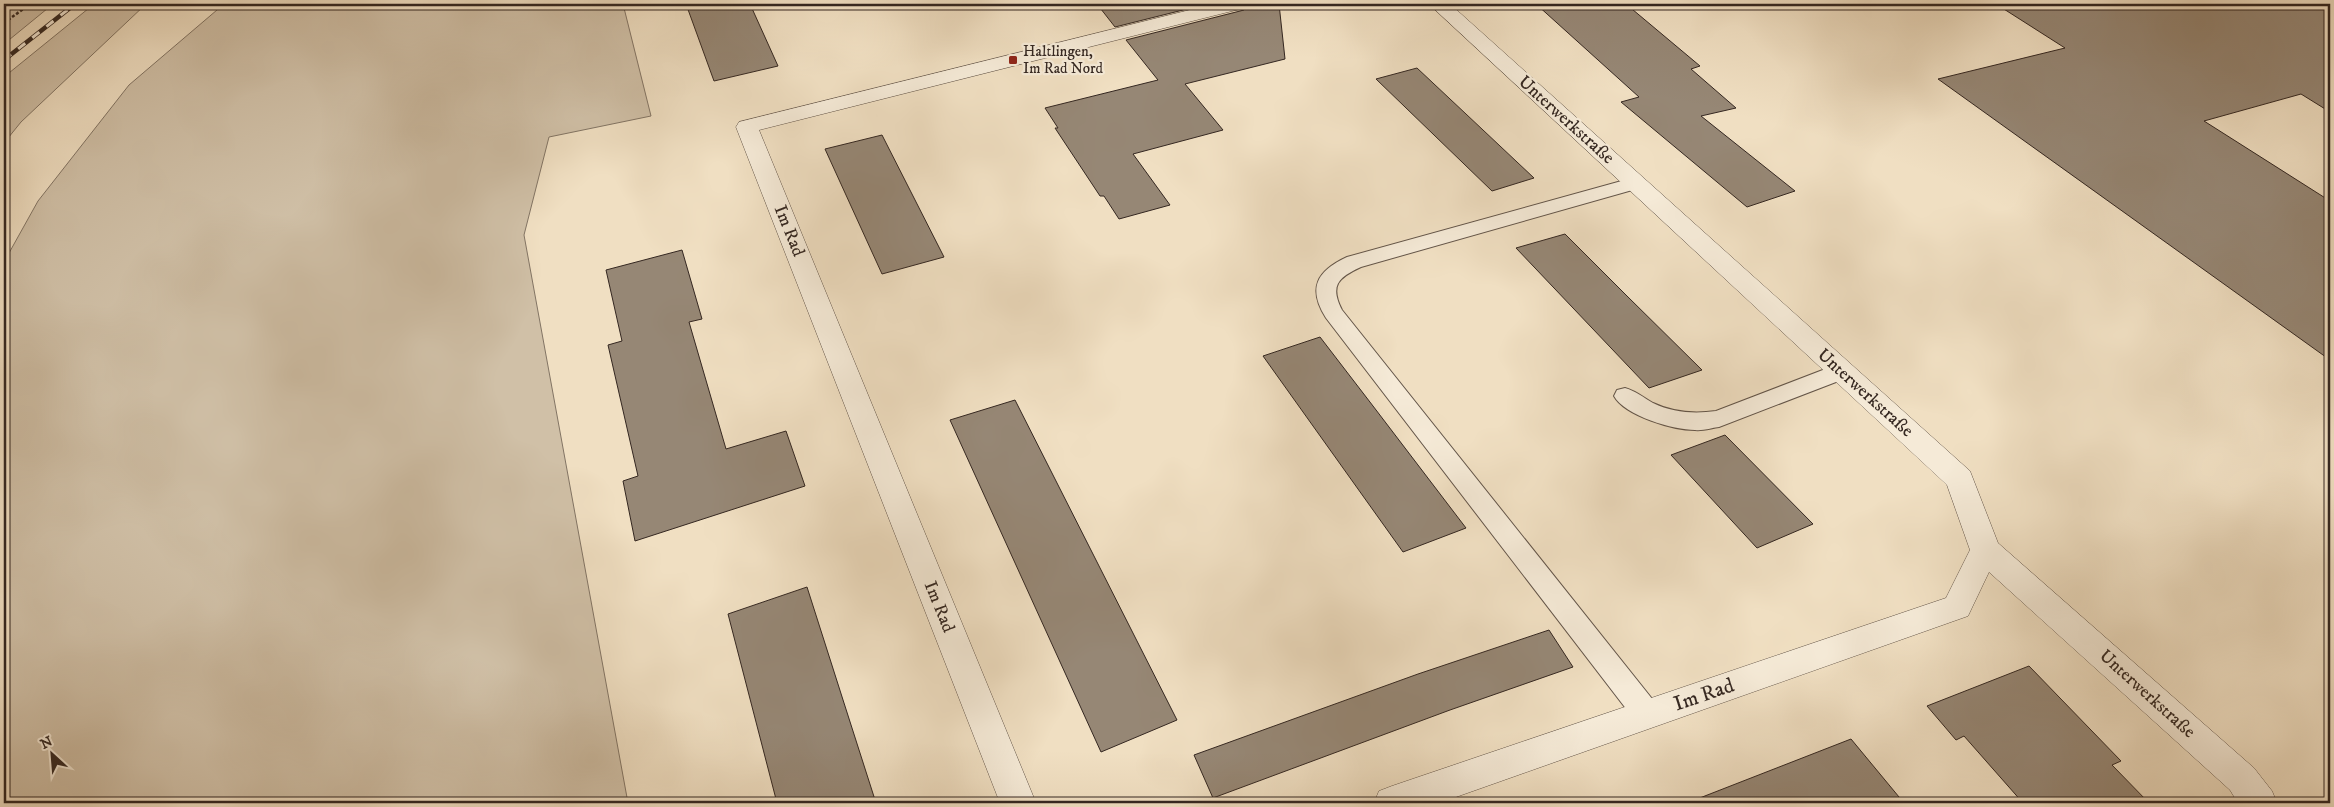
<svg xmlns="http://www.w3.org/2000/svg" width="2334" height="807" font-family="'IM FELL DW Pica',serif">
<rect width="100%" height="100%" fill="#f0dfc2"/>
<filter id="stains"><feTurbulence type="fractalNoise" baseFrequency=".004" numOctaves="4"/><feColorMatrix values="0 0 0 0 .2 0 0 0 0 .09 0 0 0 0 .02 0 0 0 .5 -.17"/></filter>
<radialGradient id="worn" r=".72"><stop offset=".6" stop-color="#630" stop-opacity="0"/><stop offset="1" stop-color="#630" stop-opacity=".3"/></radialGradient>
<!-- green -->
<path fill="#d0c0a7" stroke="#827464" d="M4 4H53L4 44Z
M94 4H146L21 122 4 143V77Z
M224 4H623L651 116 549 137 524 235 628 803H4V262L38 201 129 85Z"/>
<!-- building -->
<path fill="#968775" stroke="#342721" d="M686 4H750L778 66 714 81Z
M1097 4H1207L1115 27Z
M1249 4H1279L1285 59 1185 84 1223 130 1133 154 1170 205 1119 219 1104 196H1100L1055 128H1058L1045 108 1158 80 1126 40 1244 10Z
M1536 4H1626L1700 66 1691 69 1736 108 1701 116 1795 191 1747 207 1621 102 1639 97Z
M1996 4H2330V112L2301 94 2204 121 2330 201V360L1938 79 2065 48Z
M1417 68 1466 114 1534 178 1492 191 1376 79Z
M882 135 944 257 882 274 825 149Z
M1565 234 1627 296 1702 370 1649 388 1516 248Z
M682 250 702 319 689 322 726 449 786 431 805 486 635 541 623 481 638 476 608 345 622 341 606 270Z
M1320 337 1373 406 1466 528 1403 552 1263 356Z
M1015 400 1177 720 1101 752 950 420Z
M1725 435 1813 524 1757 548 1671 455Z
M807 587 844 703 876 803H777L728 614Z
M1549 630 1573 667 1450 710 1213 798 1194 755 1418 674Z
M2029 666 2121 761 2112 765 2149 803H2023L1964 736 1956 740 1927 706Z
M1851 739 1904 803H1692V801Z"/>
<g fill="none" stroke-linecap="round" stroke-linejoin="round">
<defs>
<path id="lane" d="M1636 177 1643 179 1645 183 1643 187 1361 267C1339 277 1329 285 1342 310L1657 705 1661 714 1657 723 1647 726 1637 723 1326 318C1307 288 1317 271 1347 257Z
M1841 363 1849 365 1852 371 1849 377 1719 427C1711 428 1703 431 1695 430 1674 430 1625 416 1614 396L1617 390 1625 388C1636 391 1644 398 1653 403 1674 413 1695 414 1716 411Z"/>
<path id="street" d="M1214 4H1247L1244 8 759 130 1036 803H1000L736 127 739 122Z
M1429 4H1450L1970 471 1998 543 2254 768 2272 791 2277 803H2238L2230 790 1989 572 1968 616 1439 803H1374L1379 791 1392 786 1946 598 1970 550 1947 485Z"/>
</defs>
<!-- lane casing -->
<use href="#lane" stroke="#635549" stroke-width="2"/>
<!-- street casing -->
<use href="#street" stroke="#635549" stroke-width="1"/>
<!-- path -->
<path stroke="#342721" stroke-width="2.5" stroke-dasharray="3 2" stroke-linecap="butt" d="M4 23 30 4"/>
<!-- lane -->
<use href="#lane" fill="#f5ead7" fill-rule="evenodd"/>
<!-- street -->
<use href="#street" fill="#f5ead7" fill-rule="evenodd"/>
<defs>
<path id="rail" d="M4 60 75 4"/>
</defs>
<!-- rail casing -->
<use href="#rail" stroke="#342721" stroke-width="4.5"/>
<!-- rail -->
<use href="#rail" stroke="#f5ead7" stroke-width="3" stroke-dasharray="9" stroke-linecap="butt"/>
</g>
<!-- markers -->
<rect fill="#8f2418" stroke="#f5ead7" stroke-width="2" x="1008" y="55" width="10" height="10" rx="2.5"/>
<g text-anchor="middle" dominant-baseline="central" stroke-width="4.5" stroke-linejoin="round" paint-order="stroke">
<!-- far-poi labels -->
<g font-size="15" fill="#342721" stroke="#f5ead7" text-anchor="start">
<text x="1023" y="51">Haltlingen,<tspan x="1023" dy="17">Im Rad Nord</tspan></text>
</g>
<!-- street labels -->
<g font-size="18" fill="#342721" stroke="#f5ead7">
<text transform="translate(1566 120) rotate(42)">Unterwerkstraße</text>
<text transform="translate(789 231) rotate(68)">Im Rad</text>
<text transform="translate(1865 393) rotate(42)">Unterwerkstraße</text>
<text transform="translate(939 607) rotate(68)">Im Rad</text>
<text transform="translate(2147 694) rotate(42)">Unterwerkstraße</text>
</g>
<!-- near-street labels -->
<g font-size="21" fill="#342721" stroke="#f5ead7">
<text transform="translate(1704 695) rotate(-19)">Im Rad</text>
</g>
</g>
<!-- margin -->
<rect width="2334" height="807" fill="none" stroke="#f0dfc2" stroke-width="20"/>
<rect x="5" y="5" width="2324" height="797" fill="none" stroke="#342721" stroke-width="2.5"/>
<rect x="10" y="10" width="2314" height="787" fill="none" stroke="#342721"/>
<!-- north arrow -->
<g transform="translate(52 754) rotate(334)" stroke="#f5ead7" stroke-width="4" paint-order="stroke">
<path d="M0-4L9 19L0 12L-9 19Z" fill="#342721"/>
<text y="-8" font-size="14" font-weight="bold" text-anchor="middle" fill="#342721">N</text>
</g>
<rect width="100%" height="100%" filter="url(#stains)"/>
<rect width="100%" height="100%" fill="url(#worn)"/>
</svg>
